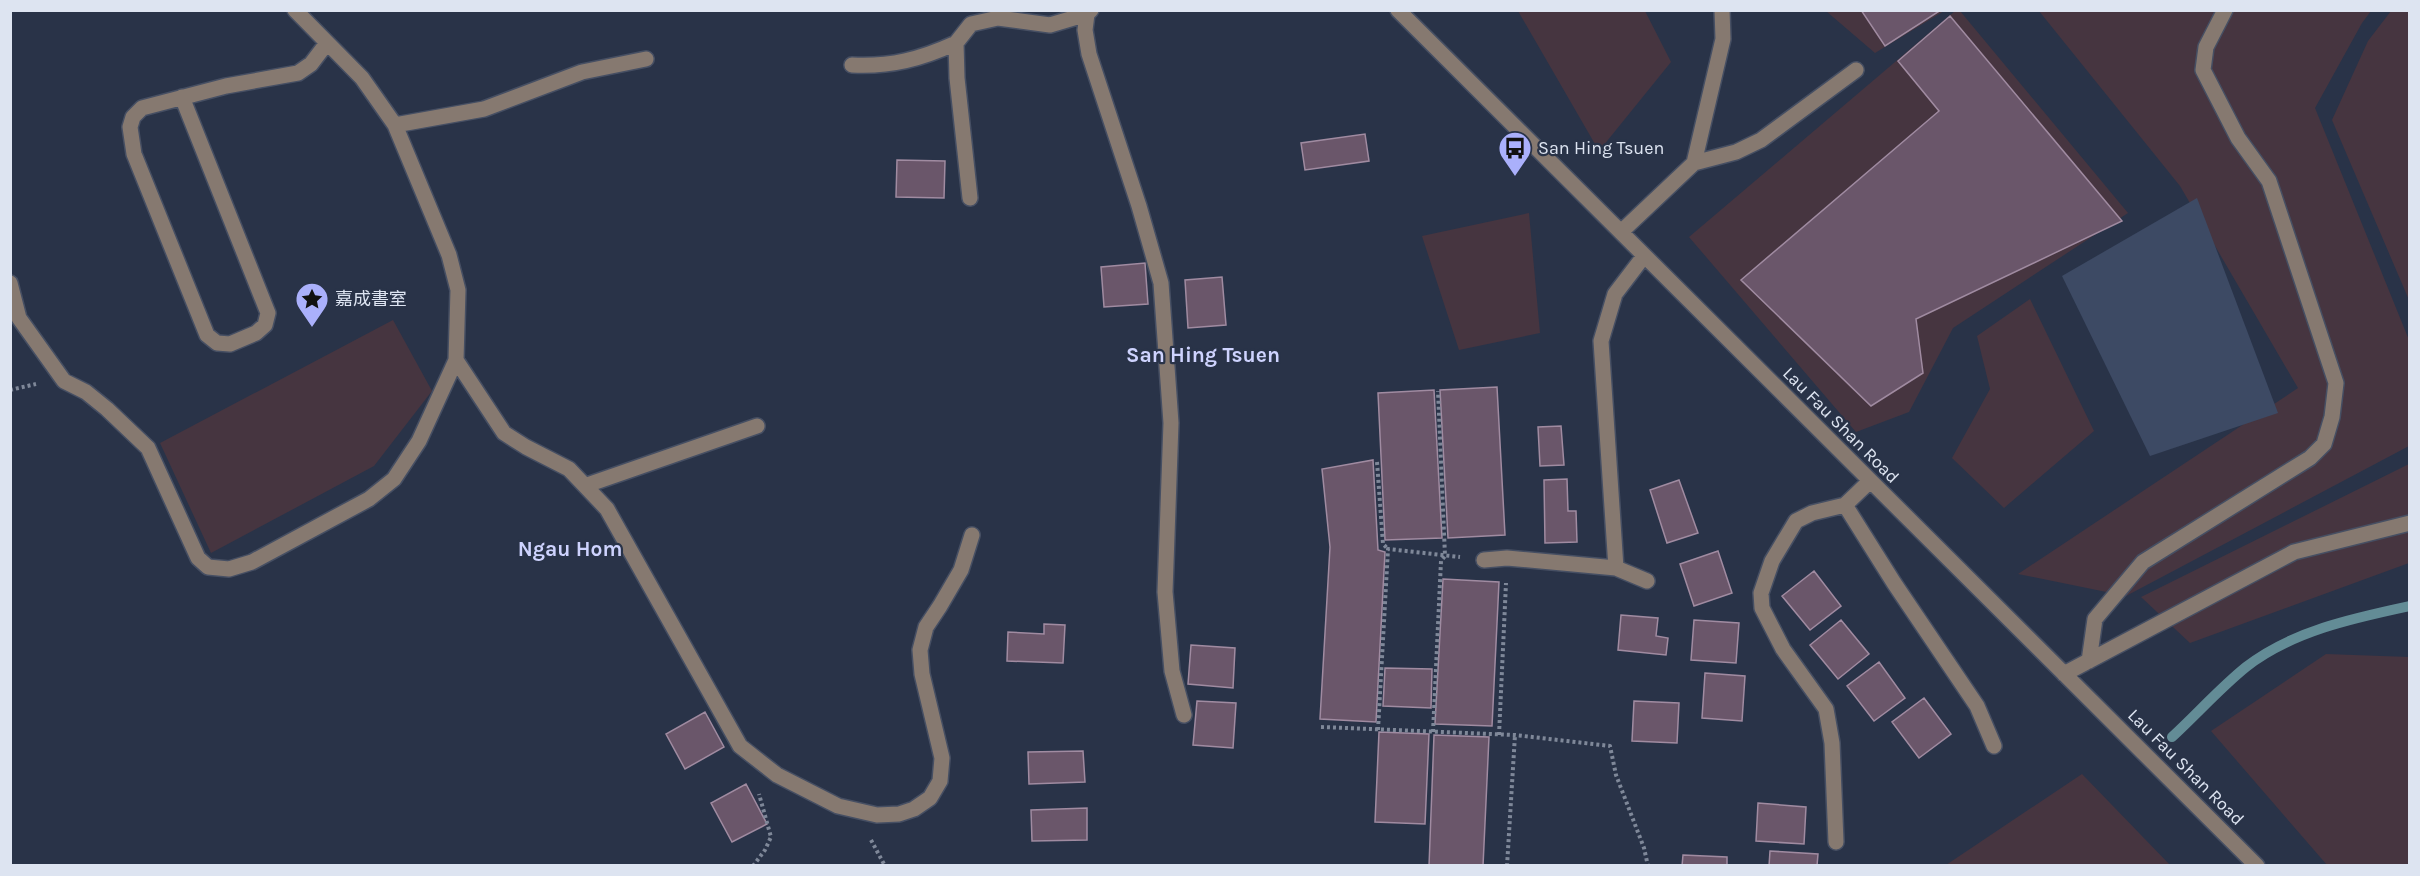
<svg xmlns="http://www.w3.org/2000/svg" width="2420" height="876" font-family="Karla,'Noto Sans SC',sans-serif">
<rect width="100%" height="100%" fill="#293348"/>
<!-- industrial -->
<path fill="#463540" d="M1518 11H1645L1671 62 1599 151Z
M1826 11H1944L1875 53Z
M1955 11H1960L2128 213 1953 328 1909 412 1856 432 1689 237Z
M2039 11H2371L2362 23 2315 108 2409 340V446L2126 596 2018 574 2298 388 2180 186Z
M2391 11H2409V300L2332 120 2368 41Z
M1529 213 1540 333 1459 350 1422 236Z
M2030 299 2094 431 2004 508 1952 458 1990 389 1977 336Z
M393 320 432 391 374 466 211 553 160 443Z
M2409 464V563L2190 643 2141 597Z
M2326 654 2409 657V865H2327L2211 731Z
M2082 774 2170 865H1946Z"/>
<!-- green -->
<path fill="#3d4a64" d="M2197 198 2278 413 2150 456 2062 276Z"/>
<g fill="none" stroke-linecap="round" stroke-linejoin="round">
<!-- stream -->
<path stroke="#638c96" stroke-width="10" d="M2172 737C2197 714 2220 688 2246 667 2292 631 2354 618 2410 606"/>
</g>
<!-- building -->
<path fill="#6a566a" stroke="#a08ba1" stroke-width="1.5" d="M1861 10H1941L1885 46Z
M1950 16 2122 221 1916 319 1923 373 1871 406 1741 280 1939 111 1898 61Z
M1365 134 1369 161 1305 170 1301 143Z
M897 160 945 161 944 198 896 197Z
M1145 263 1148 304 1104 307 1101 267Z
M1222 277 1226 325 1188 328 1185 280Z
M1497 387 1505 535 1448 538 1440 390Z
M1434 390 1442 538 1385 540 1378 393Z
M1561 426 1564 465 1540 466 1538 427Z
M1373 460 1378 550 1385 552 1376 722 1320 719 1330 547 1322 469Z
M1567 479 1568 511H1576L1577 542 1545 543 1544 480Z
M1679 480 1698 533 1667 543 1650 490Z
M1718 551 1732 593 1694 606 1680 564Z
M1814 571 1841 606 1810 630 1782 596Z
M1443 579 1499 582 1492 726 1435 724Z
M1621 615 1658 618 1656 636 1668 638 1666 655 1618 650Z
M1694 620 1739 623 1736 663 1691 660Z
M1841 620 1869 654 1838 679 1810 645Z
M1044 624 1065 625 1063 663 1007 661 1008 632 1044 634Z
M1191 645 1235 648 1233 688 1188 684Z
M1879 662 1905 698 1874 721 1847 686Z
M1385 668 1432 669 1431 708 1383 706Z
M1705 673 1745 676 1742 721 1702 718Z
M1924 698 1951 734 1919 758 1892 722Z
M1197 701 1236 703 1233 748 1193 745Z
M1634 701 1679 703 1677 743 1632 741Z
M705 712 724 747 685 769 666 734Z
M1379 732 1429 734 1425 824 1375 822Z
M1434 735 1489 737 1483 866H1429Z
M1083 751 1085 782 1029 784 1028 752Z
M746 784 767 824 732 842 711 803Z
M1758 803 1806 807 1804 844 1756 841Z
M1087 808V840L1032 841 1031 810Z
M1770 851 1818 854 1817 866H1769Z
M1683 855 1727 857V866H1682Z"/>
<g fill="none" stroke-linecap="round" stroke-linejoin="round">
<defs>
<path id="minor" d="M1091 10 1087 14 1085 30 1089 54 1139 206 1161 283 1171 423 1165 592 1172 671 1184 715
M1398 10 2257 866
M852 65C891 67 921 59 956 43
M182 97 268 313 265 325 256 333 230 344 217 343 207 335 134 154 130 127 133 117 142 108 226 86 298 73 311 64 327 43
M395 125 484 109 582 72 646 59
M1694 163 1723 39 1722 10
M970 198 957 78 956 43 971 24 998 18 1050 25 1087 14
M1621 232 1694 163 1736 152 1761 140 1856 70
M10 283 19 318 64 381 86 392 107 409 148 448 198 558 208 567 229 569 252 562 369 499 394 479 419 441 456 360 458 290 449 255 395 125 362 78 295 10
M456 360 504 433 526 447 569 469 607 509 740 746 777 775 838 806 877 815 899 814 914 809 930 798 940 781 942 758 922 674 920 650 926 627 940 606 961 570 972 535
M1870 481 1845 505 1894 583 1977 706 1994 746
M587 485 757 426
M1484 560 1507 558 1616 568 1601 341 1615 294 1644 256
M1616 568 1647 581
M2089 661 2095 619 2143 562 2310 458 2324 444 2332 417 2336 383 2269 181 2238 138 2203 70 2206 47 2225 10
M2064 674 2294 552 2410 523
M1836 842 1832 743 1826 709 1783 649 1762 608 1761 593 1772 561 1796 521 1812 513 1845 505"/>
</defs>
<!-- minor casing -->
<use href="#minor" stroke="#464f63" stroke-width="18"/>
<!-- path -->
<path stroke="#7f8899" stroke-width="4" stroke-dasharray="3 3" stroke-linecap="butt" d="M10 390 36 384
M1377 462 1383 544 1388 549
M1321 727 1515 735 1610 746 1616 775 1644 848 1648 866
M1378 730 1388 549 1460 557
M1433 732 1441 561 1445 556 1438 391
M1499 735 1506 583
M871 840 885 866
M753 866 765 850 771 837 759 794
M1507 866 1515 735"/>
<!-- minor -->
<use href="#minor" stroke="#867970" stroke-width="15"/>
</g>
<!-- icons -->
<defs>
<symbol id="bus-pin" viewBox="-11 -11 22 30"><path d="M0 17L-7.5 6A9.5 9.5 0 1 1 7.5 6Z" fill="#aab0fb" stroke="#293348"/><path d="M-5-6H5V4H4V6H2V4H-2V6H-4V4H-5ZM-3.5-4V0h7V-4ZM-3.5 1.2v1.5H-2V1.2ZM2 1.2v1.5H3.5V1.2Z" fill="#111"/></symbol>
<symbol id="sight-pin" viewBox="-11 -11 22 30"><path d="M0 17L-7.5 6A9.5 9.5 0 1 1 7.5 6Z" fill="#aab0fb" stroke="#293348"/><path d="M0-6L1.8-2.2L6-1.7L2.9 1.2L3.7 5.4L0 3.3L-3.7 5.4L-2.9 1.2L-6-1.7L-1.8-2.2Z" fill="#111"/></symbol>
</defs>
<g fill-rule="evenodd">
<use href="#bus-pin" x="1496" y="129" width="38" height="52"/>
<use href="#sight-pin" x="293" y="280" width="38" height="52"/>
</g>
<g text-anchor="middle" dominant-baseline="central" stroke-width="4.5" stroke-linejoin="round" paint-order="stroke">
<!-- poi labels -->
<g font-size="18" fill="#dde4f1" stroke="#293348" text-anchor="start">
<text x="1538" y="148">San Hing Tsuen</text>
<text x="335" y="299">嘉成書室</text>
</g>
<!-- street labels -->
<g font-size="18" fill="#dde4f1" stroke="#293348">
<text transform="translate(1841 425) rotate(45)">Lau Fau Shan Road</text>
<text transform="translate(2186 767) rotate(45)">Lau Fau Shan Road</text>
</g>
<!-- quarter labels -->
<g font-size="21" font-weight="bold" fill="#ced3fe" stroke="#293348">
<text x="1203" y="355">San Hing Tsuen</text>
<text x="570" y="549">Ngau Hom</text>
</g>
</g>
<!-- border -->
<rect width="2420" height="876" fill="none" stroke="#dde4f1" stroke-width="24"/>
</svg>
